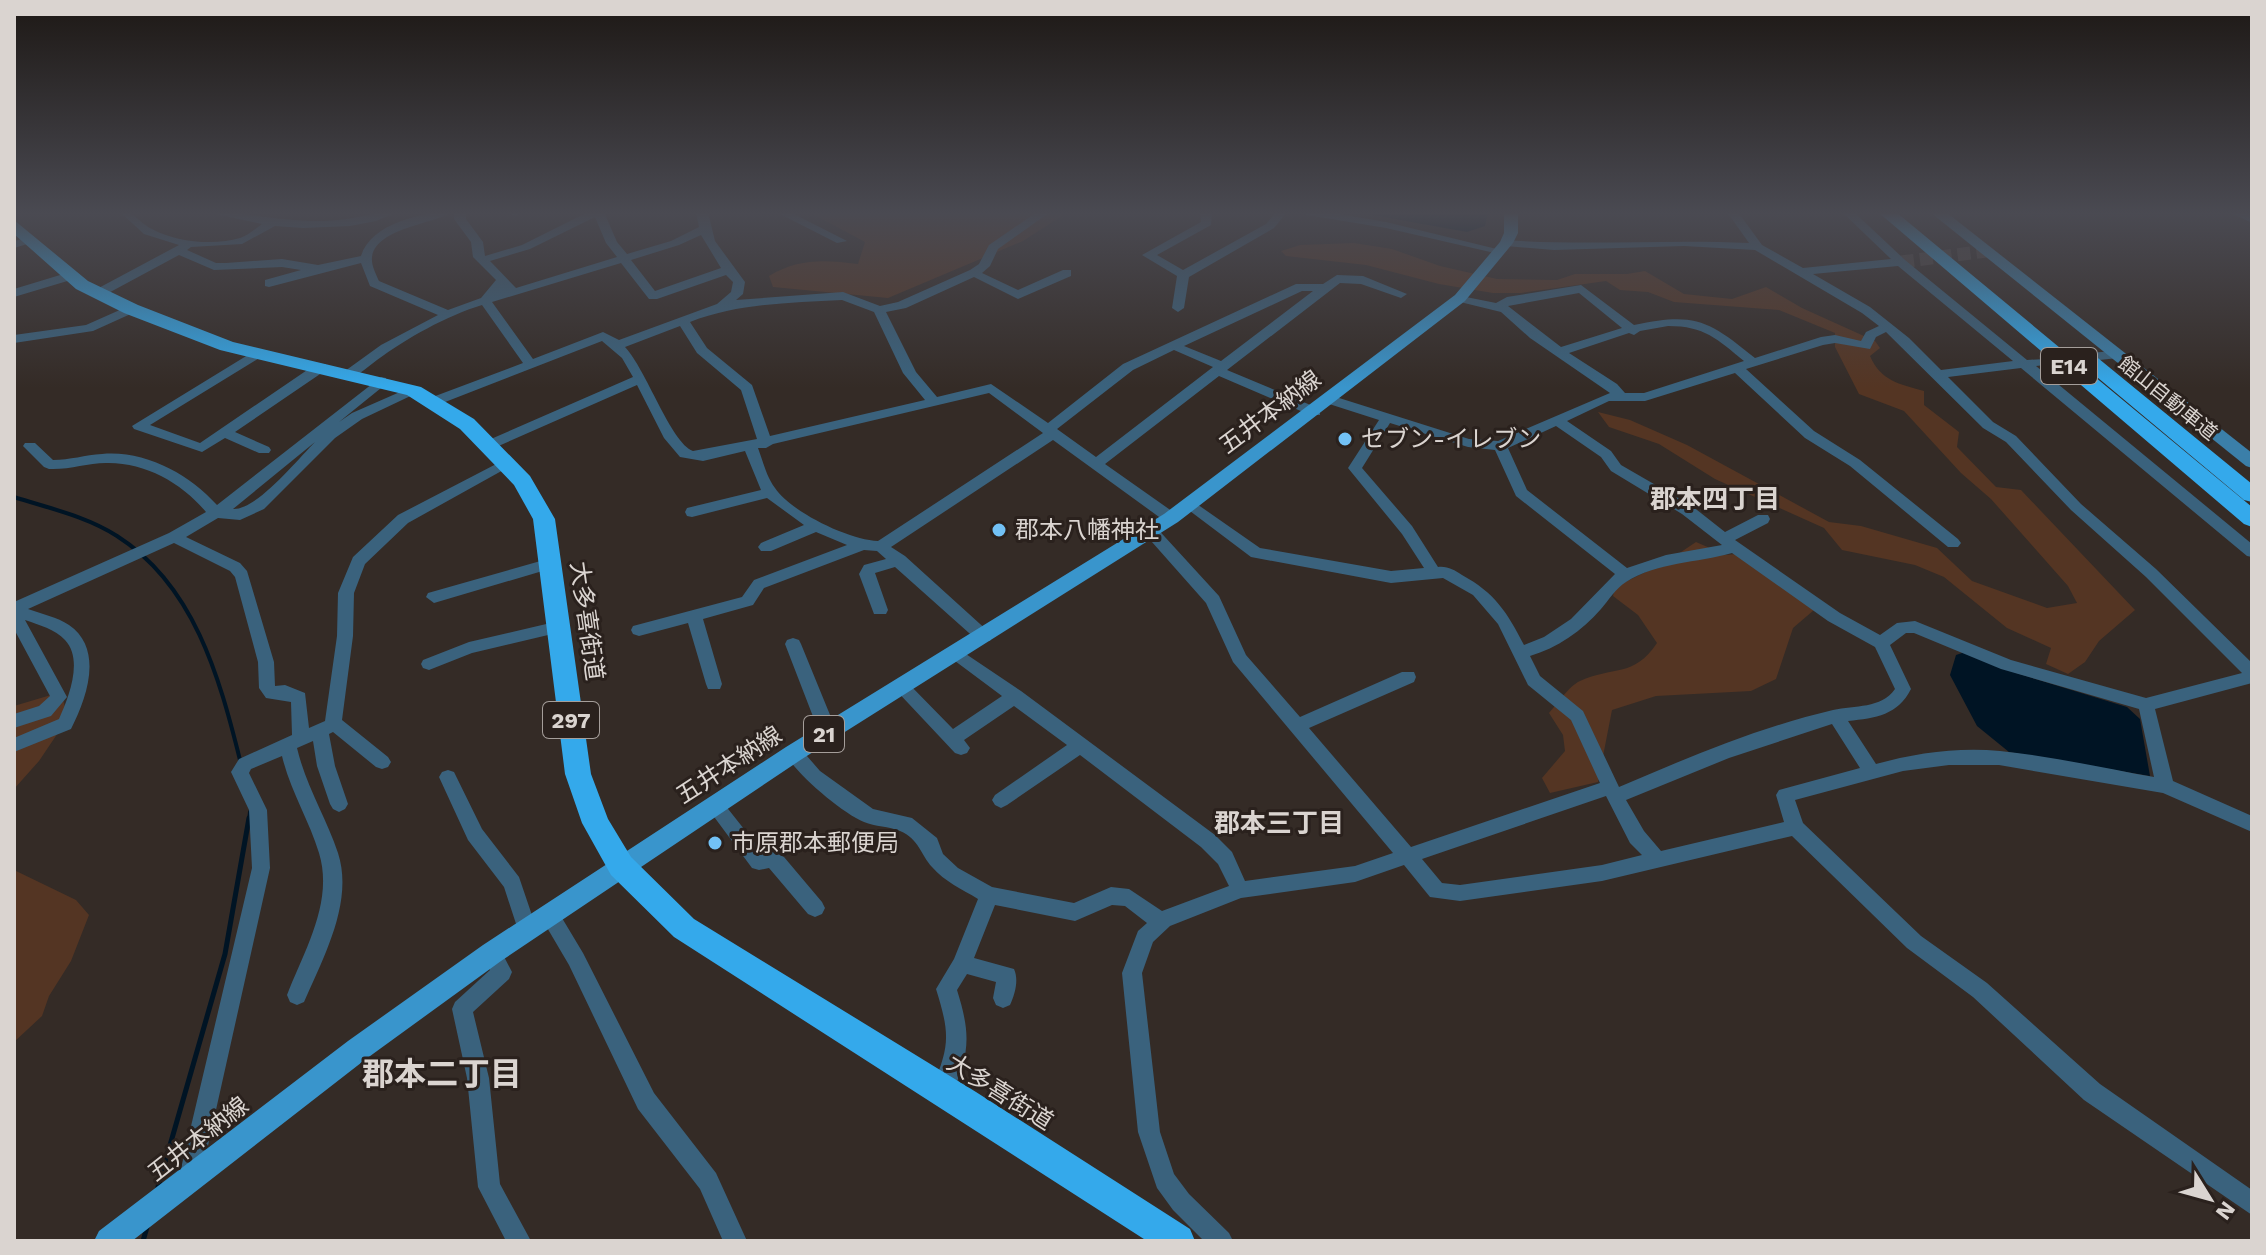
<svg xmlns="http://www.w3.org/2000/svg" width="2266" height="1255" font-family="'Work Sans','Noto Sans JP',sans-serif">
<rect width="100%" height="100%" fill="#342b26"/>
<!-- green -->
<path fill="#543523" d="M809 212H1068L1023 241 888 298 773 287 769 276C799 258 825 260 858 264L865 242Z
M1354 243 1392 249 1440 266 1497 279 1557 280 1575 274H1627L1645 271 1684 294 1732 299 1766 287 1802 308 1875 341 1880 348 1870 356C1881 381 1899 384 1924 391V405L1959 432 1957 447 1996 487 2021 490 2135 610 2099 641 2085 662 2068 674 2046 664 2051 648 2007 628 1944 577 1915 565 1842 550 1824 528 1715 479 1659 444 1609 427 1598 412 1630 420 1687 445 1829 522 1861 526 1937 548 1972 581 2047 608 2077 603 2068 586 1991 499 1961 473 1904 411 1859 394 1835 347V333L1779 310 1674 302 1648 292 1620 290 1606 281 1521 293H1493L1439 284 1366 265 1286 256 1281 251 1300 245Z
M1696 542 1726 555 1736 554 1814 610 1793 628 1776 679 1751 691 1656 696 1612 710 1598 782 1550 793 1542 778 1565 751 1563 735 1549 713C1557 704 1569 686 1580 681 1612 666 1634 678 1657 643L1638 615 1613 596 1615 587 1666 562Z
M61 692 68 718 39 761 14 789V706Z
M14 870 76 900 89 915 71 961 49 996 42 1016 14 1042Z"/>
<!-- water -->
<path fill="#001424" d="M1356 212H1488L1485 226 1467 232Z
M1965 652 2016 673 2127 707 2140 719 2150 776 2009 752 1977 726 1950 675 1956 655Z"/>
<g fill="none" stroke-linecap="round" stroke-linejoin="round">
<!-- stream-far1 -->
<path stroke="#001424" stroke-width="4" d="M14 497C48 508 86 516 117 536 194 585 219 676 240 760
M249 820 250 812"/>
<!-- stream -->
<path stroke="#001424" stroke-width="5" d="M158 1187 225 954 249 818
M143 1241 147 1227"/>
<!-- street-tunnel -->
<path stroke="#4d4440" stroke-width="13" stroke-dasharray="13 6" stroke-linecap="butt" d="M1901 262 1986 251
M2040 362 2090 357"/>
<!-- street -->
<path fill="#3a627d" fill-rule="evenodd" d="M120 212C136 212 138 222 152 229 175 242 214 246 240 238 248 235 255 229 262 224L207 212C246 212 284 222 324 221 349 221 373 212 397 212L376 221 350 226 303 228 275 226 242 244 191 247 187 250 216 263H226L282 259 318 265 361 256C371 223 423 212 452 212 434 224 376 228 372 257 371 265 376 274 379 281L448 310 481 298 496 280 473 257 471 242 454 219V212H466V219L483 242 485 256 522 245 588 212H604L617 242 627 254 671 241 699 227 696 212H708L715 241 745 282 743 294 736 300 843 292 880 306 898 302 970 270 979 264 989 245 1037 212H1050L998 249 990 266 982 273 1018 290 1063 270H1071V276L1018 299 974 277 906 308 886 312 916 372 937 397 991 384 1048 423 1123 364 1296 284H1323L1337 275 1363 276 1407 294 1401 298 1361 284 1340 283 1227 370 1320 409V415H1310L1219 376 1105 464 1176 514 1178 518 1176 522H1166L1053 440 891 547 905 556 990 633 992 637 990 641H978L895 567 875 573 888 610 886 614H874L859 574 864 565 886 559 877 551 864 550 764 588 753 605 703 619 722 684 720 689H708L706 684 688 623 639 636 633 634 631 630 633 626 742 597 754 580 847 545 816 532 771 551H761L758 547 761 543 804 525 767 498 692 517 687 516 685 512 687 508 761 490 745 451 703 461 680 457 664 438 637 385 494 448H484L482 445 484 442 633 377 622 358 602 341 440 404H430V398L523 363 482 305C446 316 407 338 377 360 367 367 358 378 345 377V371L381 345 438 315 370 286 361 263 269 287 265 286V280L301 270 282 267 214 270 179 255 101 297H93V291L179 245 144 234ZM595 217 606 243 617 257 516 288 490 261 530 249ZM701 235 721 268 655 291 631 260 679 245ZM621 263 649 299H657L726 275 733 282 731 292 717 304 619 340 603 332 533 359 492 302ZM1302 291H1313L1221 361 1184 346ZM842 300 874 312 903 373 925 400 770 436 752 385 707 348 690 322C739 303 790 303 842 300ZM680 326 697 353 741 390 757 439 693 451C671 443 646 369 625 347ZM1174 350 1213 367 1096 457 1057 429 1133 370ZM989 393 1043 433 878 541C849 540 791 512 775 488 766 476 763 461 758 448H766L773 444Z
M509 212H521V213L515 216Z
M776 212H790L847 241 837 243Z
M1200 212H1212L1211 225 1157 255 1183 270 1266 224 1276 212H1287L1274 228 1189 277 1184 308 1178 312 1172 308 1177 276 1142 255 1201 222Z
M1302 212H1328L1386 222 1505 251 1499 254 1386 228 1307 215Z
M1727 212H1738L1762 245 1803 268 1891 259 1842 212H1854L1905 260 2027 360 2045 359V365L2036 366 2252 544V557L2247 556 2021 368 1948 377 1993 422 2016 436 2081 504 2156 569 2252 663V683L2155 709 2173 781 2252 816V832L2163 793 1999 765H1949L1903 771 1795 800 1803 823 1921 936 1987 983 2100 1084 2252 1190V1215L2084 1100 1973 997 1907 948 1792 836 1602 881 1460 901 1430 897 1404 865 1355 882 1241 898 1170 926 1153 942 1142 973 1160 1132 1174 1174 1189 1194 1229 1233 1233 1241H1204L1173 1210 1157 1188 1138 1132 1122 973 1138 931 1147 923 1125 906 1112 905 1075 921 995 905 974 958 1014 969C1019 980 1015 994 1010 1005L1003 1008 996 1005 993 998 996 982 967 974 957 990C971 1035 970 1053 951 1096L943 1099 935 1096 932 1088C950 1045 950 1034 936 989L954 959 978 899C962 889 945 882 932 867 921 855 919 839 900 831 889 826 875 827 864 822 842 813 796 774 785 753L788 748 794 746 800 748 820 771 873 809 912 818 937 838 943 854 958 868 992 887 1074 903 1111 887 1129 889 1162 911 1229 886 1218 864 1201 847 1080 755 1007 805 1001 808 995 805 992 800 995 795 1067 745 1014 706 964 740 970 748 967 753 961 755 955 753 893 687 895 682H907L953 729 1002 696 951 658 949 654 951 650 957 648 1021 691 1215 835 1232 852 1245 881 1355 866 1393 853 1233 662 1206 603 1144 533 1142 529 1144 525H1154L1219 596 1246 655 1300 717 1402 672H1414L1416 677 1414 682 1309 728 1411 847 1600 783 1571 720 1528 685 1498 624 1473 595 1443 578 1391 583 1251 557 1182 505 1184 502H1194L1260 548 1391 571 1424 568 1402 534 1348 468 1379 420 1326 403V397H1336L1469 439 1498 441 1610 393 1530 338 1501 312 1456 301V295L1496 303 1507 297 1581 285 1634 325C1695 312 1708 320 1755 358L1821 337 1835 335 1861 341 1866 332 1879 326 1862 313 1755 250 1684 246 1554 250 1506 246 1500 243 1506 240C1587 246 1668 239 1749 243ZM1898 266 2013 361 1941 370 1909 338 1870 307 1813 274ZM1579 293 1622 328 1561 347 1508 306ZM1668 326C1705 326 1717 339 1744 361L1644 393H1625L1617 384 1569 353 1629 333 1634 335 1640 331ZM1886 332 1983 428 2006 442 2071 510 2146 577 2242 673 2146 698 2011 660 1915 621 1897 623 1880 635 1840 613 1735 540 1768 523 1770 519 1768 515H1758L1725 532 1692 506 1621 465 1611 451 1567 421 1609 401H1645L1735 373 1805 438 1850 466 1948 547H1958L1961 543 1958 539 1860 460 1814 431 1746 369 1823 345 1835 343 1870 349 1876 337ZM1390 423 1468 447 1495 450 1516 496 1615 574 1571 619 1544 637 1524 645C1507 612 1495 593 1462 575 1454 570 1448 566 1438 567L1412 526 1362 468ZM1556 426 1601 457 1611 471 1682 514 1722 545 1666 555 1627 568 1527 490 1508 448ZM1732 553 1828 621 1875 647 1895 689C1881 709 1855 705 1833 710 1760 727 1689 757 1619 787L1583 711 1540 676 1530 656C1557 648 1582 631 1601 609 1609 600 1615 589 1626 582 1657 562 1697 563 1732 553ZM1906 633H1914L2001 669 2139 709 2154 777C2103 768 2051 756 2000 751 1958 747 1916 753 1876 764L1848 721C1876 718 1898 715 1911 689L1890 645ZM1832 724 1860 768 1779 790 1776 795 1784 822 1661 851 1644 831 1626 800 1729 758ZM1606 796 1630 843 1642 855 1602 865 1460 885 1442 883 1422 859Z
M2229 212H2243L2252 216V223Z
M30 237 36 240 34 242 14 248V241Z
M70 272 76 276 74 279 14 297V289Z
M131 305 135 306V312L93 331 14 343V335L86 325Z
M256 350 261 351V357L150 425 200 443 316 364H326V370L235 432 269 447 271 450 269 453H259L225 438 202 452 134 429 132 426Z
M2113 351 2119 355 2118 358 2090 361 2084 357 2090 353Z
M381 377 386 378V384L339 422 352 413 409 388H419L421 391 362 419 335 438 264 509 240 520 218 518 186 537 240 563 247 571 274 662 275 686 285 685 305 693 309 728 325 721 337 636 338 593 353 557 398 515 502 461H512L514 464 408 523 365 564 354 593 353 636 342 720 388 757 391 762 388 767 382 769 376 767 333 732 329 734 335 766 348 804 345 809 339 812 333 809 330 804 317 766 313 741 297 748C306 786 326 817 338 853 354 902 323 958 304 1002L297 1005 290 1002 287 995C304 951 334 902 319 853 309 820 290 790 282 756L251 769 249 773 267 810 270 868 201 1177 198 1185 190 1188 182 1185 179 1177 252 868 249 810 231 772 239 759 292 735 291 702 266 698 259 688 258 662 235 577 230 571 174 543 28 609C42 614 57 617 69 625 104 649 87 698 71 729L14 752V738L59 719C68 699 84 660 65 640 55 629 39 625 25 620L67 697 51 716 14 728V714L39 706 50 696 14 629V602L169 533 206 512C182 483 145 462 106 463 87 463 69 470 49 469L44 467 23 446 25 443H35L53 460C70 460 85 455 102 454 145 450 189 474 217 505ZM315 442C297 460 257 510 233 509Z
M551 558 556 559 559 563 556 567 434 603 426 597 428 593Z
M559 621 565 623 567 627 565 631 472 653 429 670 423 668 421 664 423 660 469 642Z
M793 638 799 640 801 644 837 732 834 737 828 739 822 737 819 732 785 644 787 640Z
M448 770 454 772 482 829 519 877 537 930 534 936 527 939 520 936 504 887 468 840 439 777 442 772Z
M715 797 721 800 763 853 771 851 784 857 822 902 825 908 822 914 815 917 808 914 769 868 759 870 752 868 709 810 706 805 709 800Z
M549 905 556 908 583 953 654 1093 716 1173 747 1241H723L700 1189 638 1109 569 965 539 914 542 908Z
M492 944 499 947 512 972 509 979 473 1012 489 1078 500 1184 531 1241H506L478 1187 467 1078 452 1009 455 1002 490 970 482 953 485 947Z"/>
<!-- secondary -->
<path fill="#3b7fa9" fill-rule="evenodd" d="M1930 212H1946L2252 453V468L2246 466Z"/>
<!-- primary -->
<path fill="#3995cc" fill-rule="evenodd" d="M1504 212H1518V233L1513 243 1465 301 1178 522 802 759 501 961 366 1059 132 1241H94L99 1231 348 1041 483 945 786 747 1164 514 1455 295 1500 242 1504 233Z"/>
<!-- highway -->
<path fill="#34a9eb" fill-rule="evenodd" d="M1878 212H1896L2252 507V527L2244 524Z
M14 220 88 281 138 305 233 342 421 387 474 419 530 476 555 519 591 774 608 819 631 857 694 919 976 1092 1190 1229 1195 1241H1147L674 937 611 875 582 823 565 774 533 519 514 485 460 429 407 395 220 350 124 313 76 289 14 234Z
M2086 352 2093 354 2252 484V502L2244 500 2079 362 2076 358Z"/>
</g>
<!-- sky -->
<linearGradient id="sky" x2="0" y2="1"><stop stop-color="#1d1815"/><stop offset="0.55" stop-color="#4a4a52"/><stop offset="1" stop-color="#4a4a52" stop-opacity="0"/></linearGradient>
<rect width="2266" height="388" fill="url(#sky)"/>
<!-- markers -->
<g fill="#72c1f5" stroke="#2a211d" stroke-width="3">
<circle cx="1345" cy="439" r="8"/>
<circle cx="999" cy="530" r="8"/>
<circle cx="715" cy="843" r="8"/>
</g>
<g text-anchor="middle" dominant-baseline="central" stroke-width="6" stroke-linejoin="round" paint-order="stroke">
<!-- far-street labels -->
<g font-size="20" fill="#dad4d0" stroke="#2a211d">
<text transform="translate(2168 398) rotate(39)">館山自動車道</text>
</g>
<!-- shield labels -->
<g fill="#2a211d" stroke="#a59e9a" stroke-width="2">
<rect x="2041" y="348" width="56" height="36" rx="6"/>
<rect x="543" y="702" width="56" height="36" rx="6"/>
<rect x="804" y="716" width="40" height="36" rx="6"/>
</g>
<g font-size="22" font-weight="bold" fill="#dad4d0">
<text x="2069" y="366">E14</text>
<text x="571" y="720">297</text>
<text x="824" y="734">21</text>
</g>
<!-- street labels -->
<g font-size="24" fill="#dad4d0" stroke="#2a211d">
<text transform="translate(1270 412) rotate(-37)">五井本納線</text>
<text transform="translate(587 621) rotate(82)">大多喜街道</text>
<text transform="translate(729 765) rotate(-33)">五井本納線</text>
<text transform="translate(1000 1092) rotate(32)">大多喜街道</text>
<text transform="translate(198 1139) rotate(-38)">五井本納線</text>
</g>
<!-- poi labels -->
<g font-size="24" fill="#dad4d0" stroke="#2a211d" text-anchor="start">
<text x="1361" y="439">セブン-イレブン</text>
<text x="1015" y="530">郡本八幡神社</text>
<text x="731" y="843">市原郡本郵便局</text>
</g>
<!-- neighbourhood labels -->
<g font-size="26" font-weight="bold" fill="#dad4d0" stroke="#2a211d">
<text x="1715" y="499">郡本四丁目</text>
<text x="1279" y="823">郡本三丁目</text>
</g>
<!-- near-neighbourhood labels -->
<g font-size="32" font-weight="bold" fill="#dad4d0" stroke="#2a211d">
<text x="442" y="1074">郡本二丁目</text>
</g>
</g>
<!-- border -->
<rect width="2266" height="1255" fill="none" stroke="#dad4d0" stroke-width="32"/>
<!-- north arrow -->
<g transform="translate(2210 1199) rotate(127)" stroke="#2a211d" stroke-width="6" paint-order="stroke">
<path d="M0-6L14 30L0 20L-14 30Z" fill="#dad4d0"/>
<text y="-12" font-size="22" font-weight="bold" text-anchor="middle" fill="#dad4d0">N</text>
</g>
</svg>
